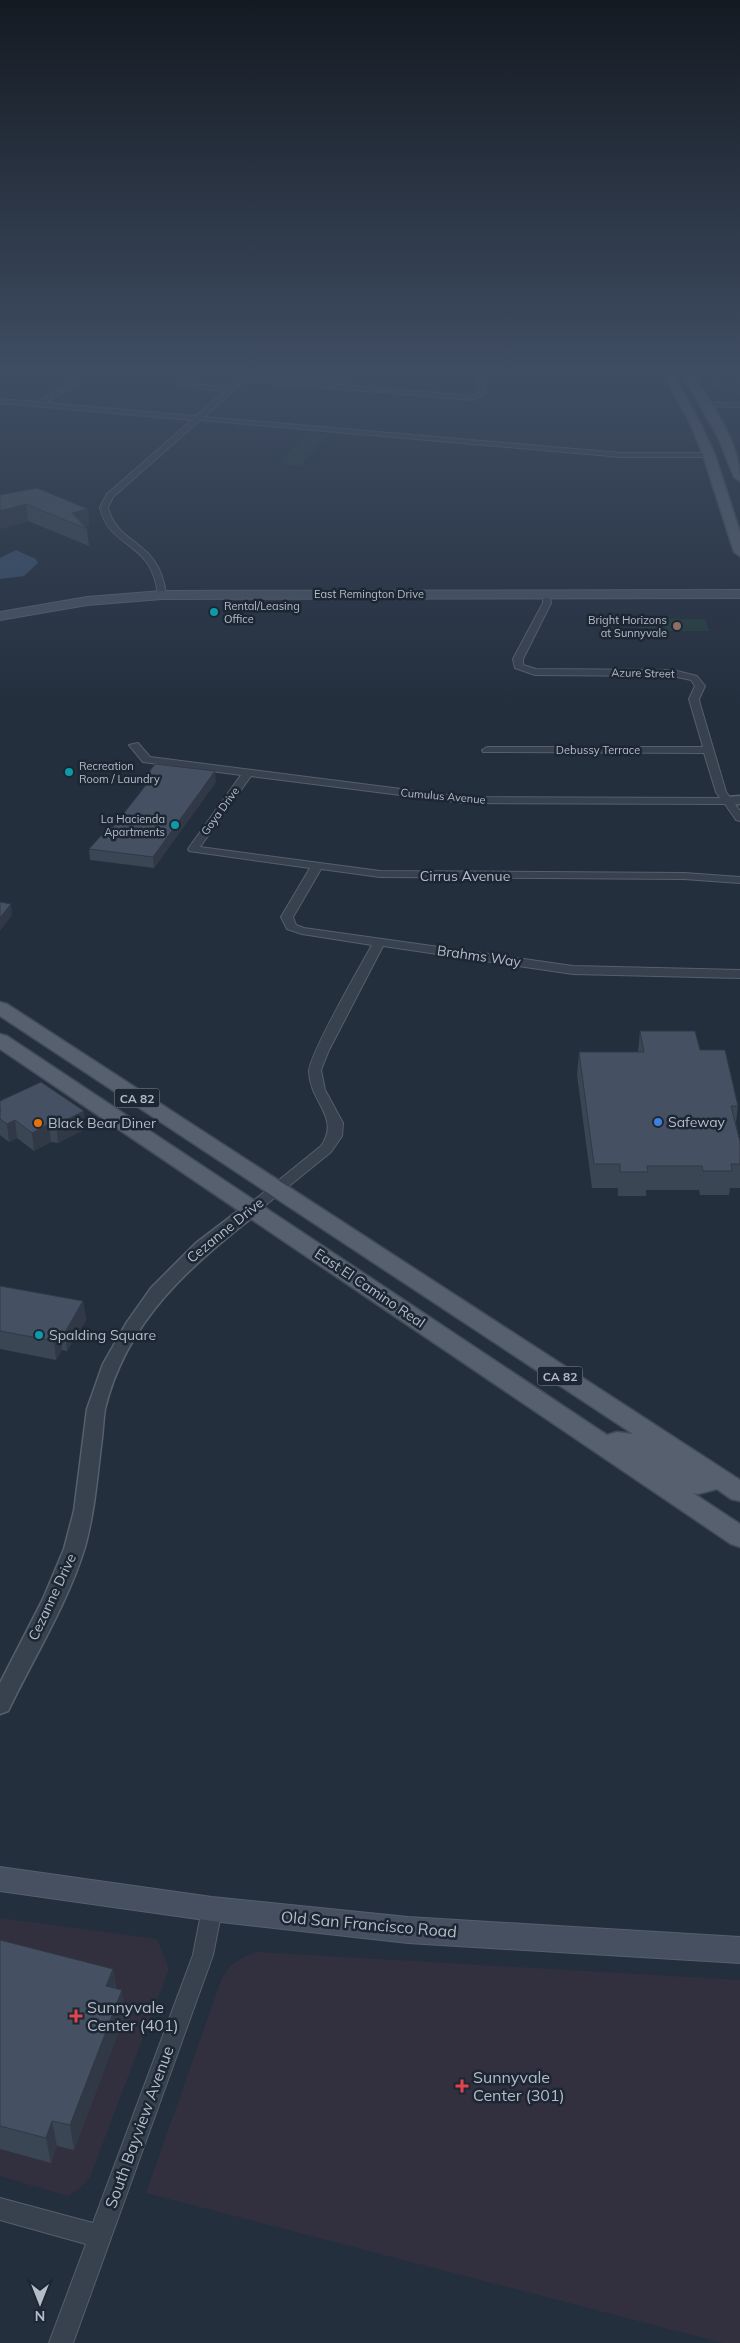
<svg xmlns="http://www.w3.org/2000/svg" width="740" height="2343" font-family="Mulish,sans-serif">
<rect width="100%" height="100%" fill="#242f3e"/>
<!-- medical -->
<path fill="#32303f" d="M0 1918 157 1939 169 1969 90 2177 79 2189 68 2196 0 2176Z
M257 1952 740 1980V2343H723L146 2193 222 1978 230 1966 246 1956Z"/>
<!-- green -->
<path fill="#263c3f" d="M716 373H733L723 376 719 382 725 387 740 391V395L718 389 708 381Z
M309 433 329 434 300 466 278 463Z
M636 619H705L709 631H640Z"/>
<!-- water -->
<path fill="#394c67" d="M16 550 36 559 38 563 24 576 0 579V558Z"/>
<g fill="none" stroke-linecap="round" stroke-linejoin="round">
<defs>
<path id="minor" d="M246 373H252L248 377 333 384 344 373H350L340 385 472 396 479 392 477 373H483L486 393 473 400 244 381 204 417 621 453H709L713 455 709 457H621L200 420 113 497 108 507C117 547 160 538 166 595L162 598 158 595C152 539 109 550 100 507L107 494 192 420 0 403V399L37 402 75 380 77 383 46 403 196 416 225 391 179 386 177 383 229 387Z
M706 403H740V407L704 406Z
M543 592H549L551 603 523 659V665L536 669 673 670 697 676 705 686 699 699 700 704 726 792 740 811V821L736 820 725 804 464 803 251 776 200 847 380 871 684 873 740 877V883L684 879 380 877 321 869 293 917 296 925 304 928 573 966 740 970V978L573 974 383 946 329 1050 321 1070 325 1090 343 1123 342 1136 331 1152 257 1212H247L245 1209 247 1206 321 1146C341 1118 310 1102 309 1072 308 1056 361 965 372 945L302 934 287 929 281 917 310 868 189 851 188 849 241 775 143 762 129 745 138 743 150 757 464 797 720 798 716 792 704 753 483 752 482 750 487 747H703L689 699 695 686 691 680 673 676 535 675 515 668 513 659 543 603Z
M212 1900 219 1903 222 1909 213 1955 73 2343H49L86 2244 0 2220V2198L93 2223 193 1955 202 1909 205 1903Z"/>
<path id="tertiary" d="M740 796V804L727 805 721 801 727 797Z
M252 1204 258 1205 260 1209 258 1213C190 1265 126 1322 105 1409 103 1421 103 1434 101 1446 97 1481 94 1514 85 1547 68 1602 36 1654 11 1705L8 1711 0 1714V1683L43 1599 64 1549 74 1511 87 1409 103 1364 127 1322 151 1288 196 1243 246 1205Z"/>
<path id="secondary" d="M740 590V598L162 599 87 605 0 620V612L87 597 162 591Z
M0 1867 212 1897 408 1917 740 1937V1963L408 1943 212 1921 0 1891Z"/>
<path id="primary" d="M663 373H673L701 425 715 455 740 532V556L734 552 703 455 691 425Z
M682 373H692C712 405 740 441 740 481L734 477 718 437Z
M0 1002 7 1004 740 1480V1501L731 1499 717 1489 698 1494 693 1493 740 1524V1547L731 1544 0 1049V1034L7 1036 607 1435 617 1432 633 1434 0 1016Z"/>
</defs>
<!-- minor casing -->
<use href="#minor" stroke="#565f6c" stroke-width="2"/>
<!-- tertiary casing -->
<use href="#tertiary" stroke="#565f6c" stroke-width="3"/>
<!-- secondary casing -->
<use href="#secondary" stroke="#565f6c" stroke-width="2"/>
<!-- primary casing -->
<use href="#primary" stroke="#414a57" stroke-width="3"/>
<!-- minor -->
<use href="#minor" fill="#38414e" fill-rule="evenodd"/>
<!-- tertiary -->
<use href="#tertiary" fill="#38414e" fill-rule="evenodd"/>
<!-- secondary -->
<use href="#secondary" fill="#465061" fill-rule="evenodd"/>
<!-- primary -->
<use href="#primary" fill="#56606e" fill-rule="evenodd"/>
</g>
<!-- wall -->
<path fill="#3b4654" d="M0 495 88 509 89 526 85 527 87 529 89 546 28 521 0 529Z
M144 779 216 782 154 868 90 860 89 849 113 827 145 787Z
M640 1031 700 1050 738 1106 736 1123 740 1142V1188H730L729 1195H700L699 1190H646V1196H618V1188H592L577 1075 579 1052H638Z
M0 1101 85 1129 58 1143 51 1142 34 1151 17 1138 9 1142 0 1135Z
M0 1286 83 1301 86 1320 67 1351 62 1350 56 1360 0 1349Z
M0 1940 113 1969 116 1988 125 2015 74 2150 57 2146 51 2163 0 2149Z"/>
<!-- shaded-wall -->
<path fill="#303945" d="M26 504 28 521 0 529V511Z
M88 509 89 526 83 528 72 513Z
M215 771 216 782 154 868 153 857Z
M11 904 12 915 0 931V918Z
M84 1111 85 1129 58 1143 56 1125Z
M15 1120 17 1138 9 1142 7 1124Z
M49 1124 51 1142 34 1151 32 1133Z
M83 1301 86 1320 67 1351 65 1332Z
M60 1331 62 1350 56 1360 54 1341Z
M113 1969 116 1994 106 1986Z
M122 1990 125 2015 74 2150 70 2125Z
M52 2121 57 2146 51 2163 46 2138Z"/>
<!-- building -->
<path fill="#455162" stroke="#303945" d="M37 488 88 509 72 513 87 529 26 504 0 511V495Z
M155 764 215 771 153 857 89 849 109 827H113L150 780 144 779Z
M0 902 11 904 0 918Z
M640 1031H695L700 1050H725L738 1106H731L740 1142V1164H731L732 1171H703L702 1166H647L648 1172H620V1164H594L579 1052H644Z
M41 1082 84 1111 56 1125 49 1124 32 1133 15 1120 7 1124 0 1119V1111L1 1110 0 1109V1101Z
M0 1286 83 1301 65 1332 60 1331 54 1341 0 1331Z
M0 1940 113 1969 106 1986 122 1990 70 2125 52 2121 46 2138 0 2126Z"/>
<!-- sky -->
<linearGradient id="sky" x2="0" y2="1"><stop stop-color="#141a22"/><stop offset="0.53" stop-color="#3f4d63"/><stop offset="1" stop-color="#3f4d63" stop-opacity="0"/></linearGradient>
<rect width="740" height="701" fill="url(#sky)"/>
<!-- markers -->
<g fill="#0f9aa8" stroke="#1d2633" stroke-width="2">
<circle cx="214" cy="612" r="5"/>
<circle cx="69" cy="772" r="5"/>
<circle cx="175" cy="825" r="5"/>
<circle cx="39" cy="1335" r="5"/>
</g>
<circle fill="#8d6e63" stroke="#1d2633" stroke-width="2" cx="677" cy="626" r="5"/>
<circle fill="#3f7fe0" stroke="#1d2633" stroke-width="2" cx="658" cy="1122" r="5"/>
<circle fill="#e8710a" stroke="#1d2633" stroke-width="2" cx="38" cy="1123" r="5"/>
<g fill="#e0444e" stroke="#1d2633" stroke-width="2">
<path d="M73.5 2008.5h5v5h5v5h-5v5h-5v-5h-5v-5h5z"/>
<path d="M459.5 2078.5h5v5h5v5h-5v5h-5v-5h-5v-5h5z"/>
</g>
<g text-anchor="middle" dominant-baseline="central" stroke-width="5" stroke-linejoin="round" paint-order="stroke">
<!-- far-street labels -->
<g font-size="11" fill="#b4bcc9" stroke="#1d2633">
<text x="369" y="594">East Remington Drive</text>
<text transform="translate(643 673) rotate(1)">Azure Street</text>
<text x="598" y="750">Debussy Terrace</text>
<text transform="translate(443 796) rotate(5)">Cumulus Avenue</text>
<text transform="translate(220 811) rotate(-54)">Goya Drive</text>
</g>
<!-- far-poi labels -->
<g font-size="11" fill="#b4bcc9" stroke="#1d2633" text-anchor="start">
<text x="224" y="606">Rental/Leasing<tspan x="224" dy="13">Office</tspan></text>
<text x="667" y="620" text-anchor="end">Bright Horizons<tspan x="667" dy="13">at Sunnyvale</tspan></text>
<text x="79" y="766">Recreation<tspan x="79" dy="13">Room / Laundry</tspan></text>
<text x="165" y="819" text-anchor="end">La Hacienda<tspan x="165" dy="13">Apartments</tspan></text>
</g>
<!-- shield labels -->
<g fill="#1d2633" stroke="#878f9c" stroke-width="1">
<rect x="114.5" y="1088.5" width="45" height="19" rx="4"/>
<rect x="537.5" y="1366.5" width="45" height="19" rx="4"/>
</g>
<g font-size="12" font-weight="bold" fill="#b4bcc9">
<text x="137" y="1098">CA 82</text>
<text x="560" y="1376">CA 82</text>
</g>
<!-- street labels -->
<g font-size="14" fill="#b4bcc9" stroke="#1d2633">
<text x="465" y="876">Cirrus Avenue</text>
<text transform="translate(479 956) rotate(8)">Brahms Way</text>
<text transform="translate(225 1230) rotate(-39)">Cezanne Drive</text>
<text transform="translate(370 1288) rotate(34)">East El Camino Real</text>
<text transform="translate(52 1597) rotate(-65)">Cezanne Drive</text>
</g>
<!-- poi labels -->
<g font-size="14" fill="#b4bcc9" stroke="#1d2633" text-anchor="start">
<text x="668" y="1122">Safeway</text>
<text x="48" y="1123">Black Bear Diner</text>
<text x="49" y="1335">Spalding Square</text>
</g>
<!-- near-street labels -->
<g font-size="16" fill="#b4bcc9" stroke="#1d2633">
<text transform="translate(369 1924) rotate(5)">Old San Francisco Road</text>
<text transform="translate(139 2127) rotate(-70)">South Bayview Avenue</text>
</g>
<!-- near-poi labels -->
<g font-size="16" fill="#b4bcc9" stroke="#1d2633" text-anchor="start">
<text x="87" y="2007">Sunnyvale<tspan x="87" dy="18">Center (401)</tspan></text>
<text x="473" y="2077">Sunnyvale<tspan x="473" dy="18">Center (301)</tspan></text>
</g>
</g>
<!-- north arrow -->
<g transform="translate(40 2303) rotate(180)" stroke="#1d2633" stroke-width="4" paint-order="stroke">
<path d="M0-4L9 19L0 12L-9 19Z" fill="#b4bcc9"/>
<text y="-8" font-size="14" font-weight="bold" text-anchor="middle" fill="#b4bcc9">N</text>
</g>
</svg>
